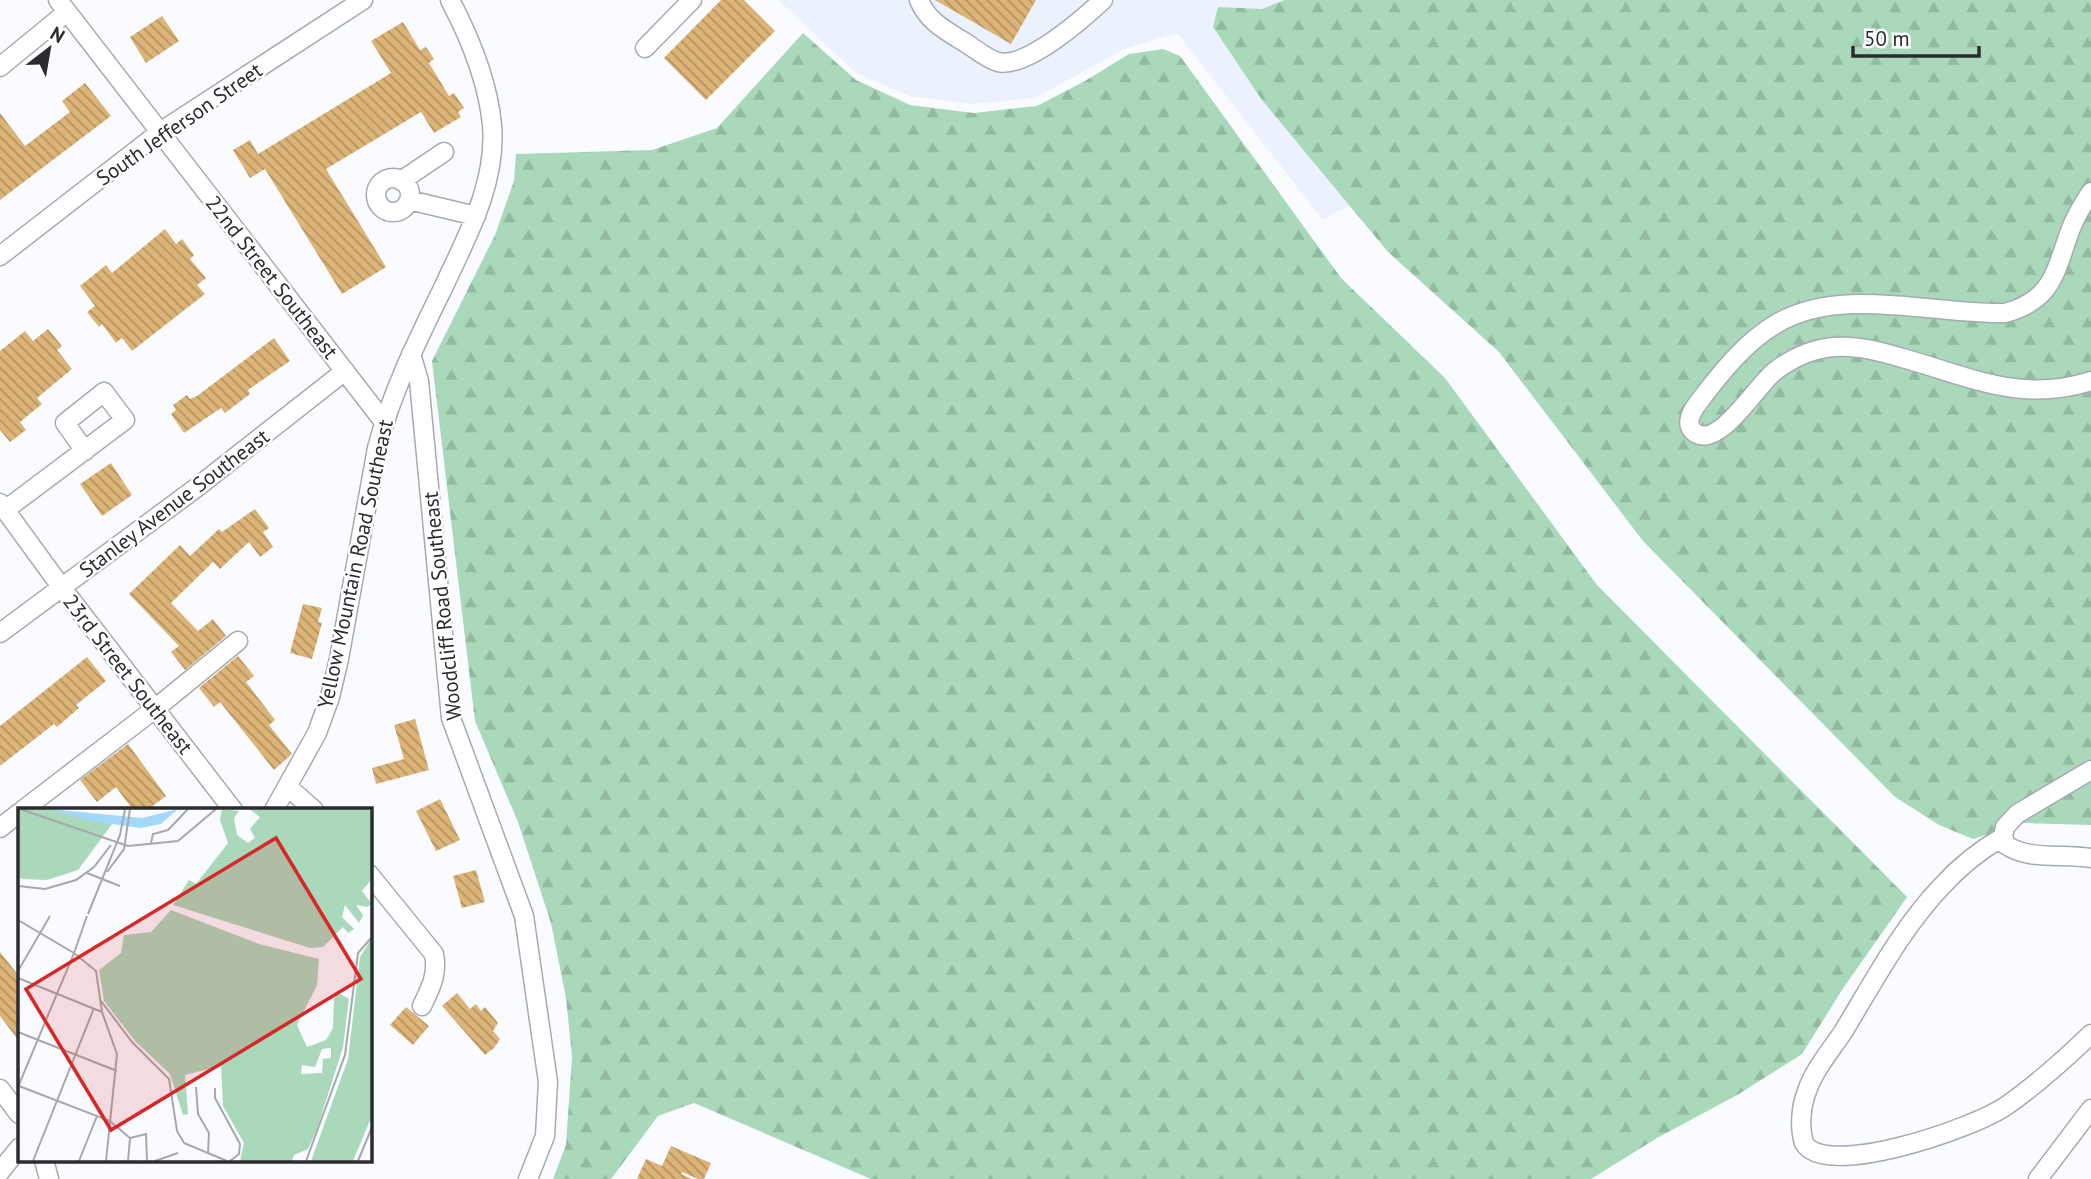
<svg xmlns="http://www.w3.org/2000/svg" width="2091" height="1179" font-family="'PT Sans',sans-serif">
<defs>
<pattern id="forest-firs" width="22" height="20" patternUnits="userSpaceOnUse" patternTransform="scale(1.75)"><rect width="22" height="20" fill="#a9d8ba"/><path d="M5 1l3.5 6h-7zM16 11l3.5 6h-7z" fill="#92baa0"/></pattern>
<pattern id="building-back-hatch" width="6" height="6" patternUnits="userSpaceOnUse" patternTransform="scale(1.75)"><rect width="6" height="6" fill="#dcb477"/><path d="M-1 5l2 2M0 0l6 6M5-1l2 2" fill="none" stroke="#b39362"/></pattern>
</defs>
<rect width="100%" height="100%" fill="#fafbff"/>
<!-- built -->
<path fill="#ebf2fe" d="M778 0H1726L1323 220 1177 33 1124 49 1035 98 973 104 910 96 856 73Z"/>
<!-- forest -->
<path fill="url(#forest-firs)" d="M1285 0H2091V825L2024 823 1973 839 1939 825 1895 797 1643 541 1499 352 1388 252 1262 100 1213 27 1218 7 1262 9Z
M803 33 856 80 910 105 974 113 1037 106 1085 81 1129 54 1163 49 1180 56 1341 278 1445 378 1597 585 1907 897 1842 990 1802 1054 1739 1094 1657 1138 1591 1179H871L694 1103 658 1116 611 1179H553L566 1145 572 1057 566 998 551 923 518 822 475 721 432 361 495 235 514 181 516 154 652 150 717 128Z"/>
<!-- building -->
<path fill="url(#building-back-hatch)" d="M721 0H744L775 31 706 100 664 58Z
M935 0H1036L1011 44Z
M162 16 179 41 146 63 130 37Z
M403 22 420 50 426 47 434 59 429 63 449 96 454 93 464 108 458 112 461 117 434 133 421 112 326 169 386 267 342 294 265 169 250 178 233 150 250 140 258 154 391 73 371 41Z
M85 83 111 116 0 200V113L25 146 70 112 62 101Z
M165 229 176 244 182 239 194 255 190 259 206 278 197 285 205 294 132 351 122 338 116 343 102 324 99 327 87 312 95 306 80 286 106 265 112 273Z
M48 329 62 346 57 350 72 369 37 398 42 404 20 422 26 430 10 442 0 430V351L25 331 33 341Z
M274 338 290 361 248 390 250 394 225 413 221 408 184 433 171 414 176 410 173 405 187 395 190 399 197 396Z
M111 463 132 495 102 516 80 484Z
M255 509 269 528 263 532 273 547 260 557 249 542 220 569 213 562 171 603 198 631 213 619 226 636 185 670 171 652 179 646 129 594 180 545 190 556 219 529 222 532Z
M303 604 322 608 318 622 322 623 312 659 290 653Z
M238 656 254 676 246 682 275 720 269 725 292 754 274 770 220 702 214 707 199 688Z
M87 657 106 681 76 705 79 708 57 727 54 724 0 766V726Z
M415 719 429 770 376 784 372 768 404 759 394 725Z
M128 744 166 796 147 810H133L116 787 97 802 80 780Z
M440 799 460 840 436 851 416 811Z
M476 870 485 902 462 908 453 876Z
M0 952 19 976V1041L0 1016Z
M457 993 470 1009 476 1004 481 1011 485 1007 498 1023 493 1031 500 1039 494 1048 485 1055 442 1006Z
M406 1007 429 1026 413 1045 390 1025Z
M671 1146 711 1163 704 1179H698L682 1172 681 1174 692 1179H637L646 1159 662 1166Z"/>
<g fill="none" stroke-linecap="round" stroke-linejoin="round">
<defs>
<path id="minor" d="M58 0 384 422
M919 0C927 20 943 29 961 40 972 46 986 59 998 62 1026 69 1084 18 1103 0
M645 48 692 0
M0 67 67 12
M376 195a17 17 0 1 1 34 0a17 17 0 1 1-34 0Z
M401 181 444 152
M2091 192C2083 204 2075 217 2070 231 2055 272 2053 300 2005 313 1934 315 1841 285 1776 324 1745 342 1719 375 1698 403 1691 412 1683 427 1697 434 1721 446 1757 385 1775 371 1792 358 1812 349 1833 347 1858 345 1882 352 1906 359 1973 378 2021 403 2091 381
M409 200 476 216
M0 256 160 132 363 0
M411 354 419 381 451 718 524 916 548 1082 545 1136 528 1179
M0 503 62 588 233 810
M5 510 125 420 104 392 65 423 85 451
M0 633 196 488 345 371
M288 787 314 810
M23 810 156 708 238 641
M274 810 317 733 330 697 339 659 377 448C392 391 418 339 444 286 467 236 497 183 492 125 488 82 470 38 450 0
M0 828 19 813
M2003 837C1980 850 1959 867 1941 887 1901 929 1873 983 1843 1032 1831 1050 1814 1070 1807 1091 1801 1106 1799 1127 1804 1143 1825 1179 1970 1130 2006 1106 2036 1085 2064 1060 2091 1034
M2003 837 2005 827 2017 814 2091 770
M2003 837 2006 845C2030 861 2063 853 2091 858
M369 874 434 954C438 974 431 987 422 1006
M0 1089 19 1114
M44 1160 49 1179
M0 1172 19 1148
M2038 1179 2091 1109"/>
</defs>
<!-- minor casing -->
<use href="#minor" stroke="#a6aab2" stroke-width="21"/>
<!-- minor -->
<use href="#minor" stroke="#fff" stroke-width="18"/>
</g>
<g text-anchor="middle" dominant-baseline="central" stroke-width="5" stroke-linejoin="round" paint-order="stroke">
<!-- street labels -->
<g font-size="21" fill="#2b2c2f" stroke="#fff">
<text transform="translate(179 124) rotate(-35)">South Jefferson Street</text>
<text transform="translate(272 277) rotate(52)">22nd Street Southeast</text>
<text transform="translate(174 503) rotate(-37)">Stanley Avenue Southeast</text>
<text transform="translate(355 564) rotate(-78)">Yellow Mountain Road Southeast</text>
<text transform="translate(442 606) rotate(-96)">Woodcliff Road Southeast</text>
<text transform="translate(128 674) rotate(52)">23rd Street Southeast</text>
</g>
</g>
<!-- overview -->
<g transform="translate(18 808)">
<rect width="354" height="354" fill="#fafbff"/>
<path d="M0 1H33L94 16 60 62 29 72 4 71 0 69Z" fill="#a9d8ba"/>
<path d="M204 1 221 3 216 10 219 27 230 35 237 30 232 21 242 9 231 1H353V72L344 83 353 95 350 99 338 97 345 107 341 115 327 97 324 109 336 121 330 125 325 119 305 139 292 140 155 97 171 72 178 76 210 35 202 12ZM153 102 241 136 301 151 299 177 279 217 289 239 308 232 315 220 316 190 321 185 331 191 325 239 299 321 290 341 276 347 274 353H222L226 335 205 298 203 258 167 267 170 306 165 307 152 266 117 233 86 193 81 162 103 145 106 127 133 124ZM313 240V250L305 251 304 265 283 266 284 257 297 259 304 241ZM353 131V310L335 353H293L330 251 342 149Z" fill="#a9d8ba" fill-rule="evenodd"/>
<path d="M18 30a10 10 0 1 1 20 0a10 10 0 1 1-20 0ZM63 30 62 53 45 67 37 38ZM29 40 32 42 39 68 17 67 4 50Z" fill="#a9d8ba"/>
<path d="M32 1 124 10 160 1 143 16 123 20 72 13Z" fill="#a2d9fa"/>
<path fill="none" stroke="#a7a8ac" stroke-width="2" d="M2 1 110 38 160 33 198 1M133 35 135 26 150 22 170 1M89 64 106 41 112 1M69 65 102 78M0 78 27 81 58 72 76 59 93 37M70 106 102 27 107 1M0 112 56 145 69 108M0 163 32 108M0 170 84 204M83 193 114 234 151 271 159 323 166 335M0 224 99 263M1 278 92 313 112 330M0 279 56 145 78 163 84 204 99 246 88 353M178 279 180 306 191 325 190 345M197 280V290L222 336 221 346 212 353M112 330 128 326 129 353M166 335 209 353M15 353 76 200M61 353 79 308M110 353 112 330M137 353 160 345M288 353 327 247 340 145 354 129M340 353 354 319"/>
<path fill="#d62828" fill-opacity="0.15" stroke="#d62828" stroke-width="3.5" d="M258 30 343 171 93 322 8 181Z"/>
<rect width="354" height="354" fill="none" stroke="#2b2c2f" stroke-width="3.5"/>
</g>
<!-- north arrow -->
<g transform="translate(49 49) rotate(31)" stroke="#ffffff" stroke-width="5" paint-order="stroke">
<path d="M0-5L12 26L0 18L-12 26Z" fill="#2b2c2f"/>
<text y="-10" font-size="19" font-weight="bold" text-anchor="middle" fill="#2b2c2f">N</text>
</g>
<!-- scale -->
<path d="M1853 46v10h126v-10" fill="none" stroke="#2b2c2f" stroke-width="3.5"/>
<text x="1864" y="46" font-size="21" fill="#2b2c2f" stroke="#ffffff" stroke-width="5" paint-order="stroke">50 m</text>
</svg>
